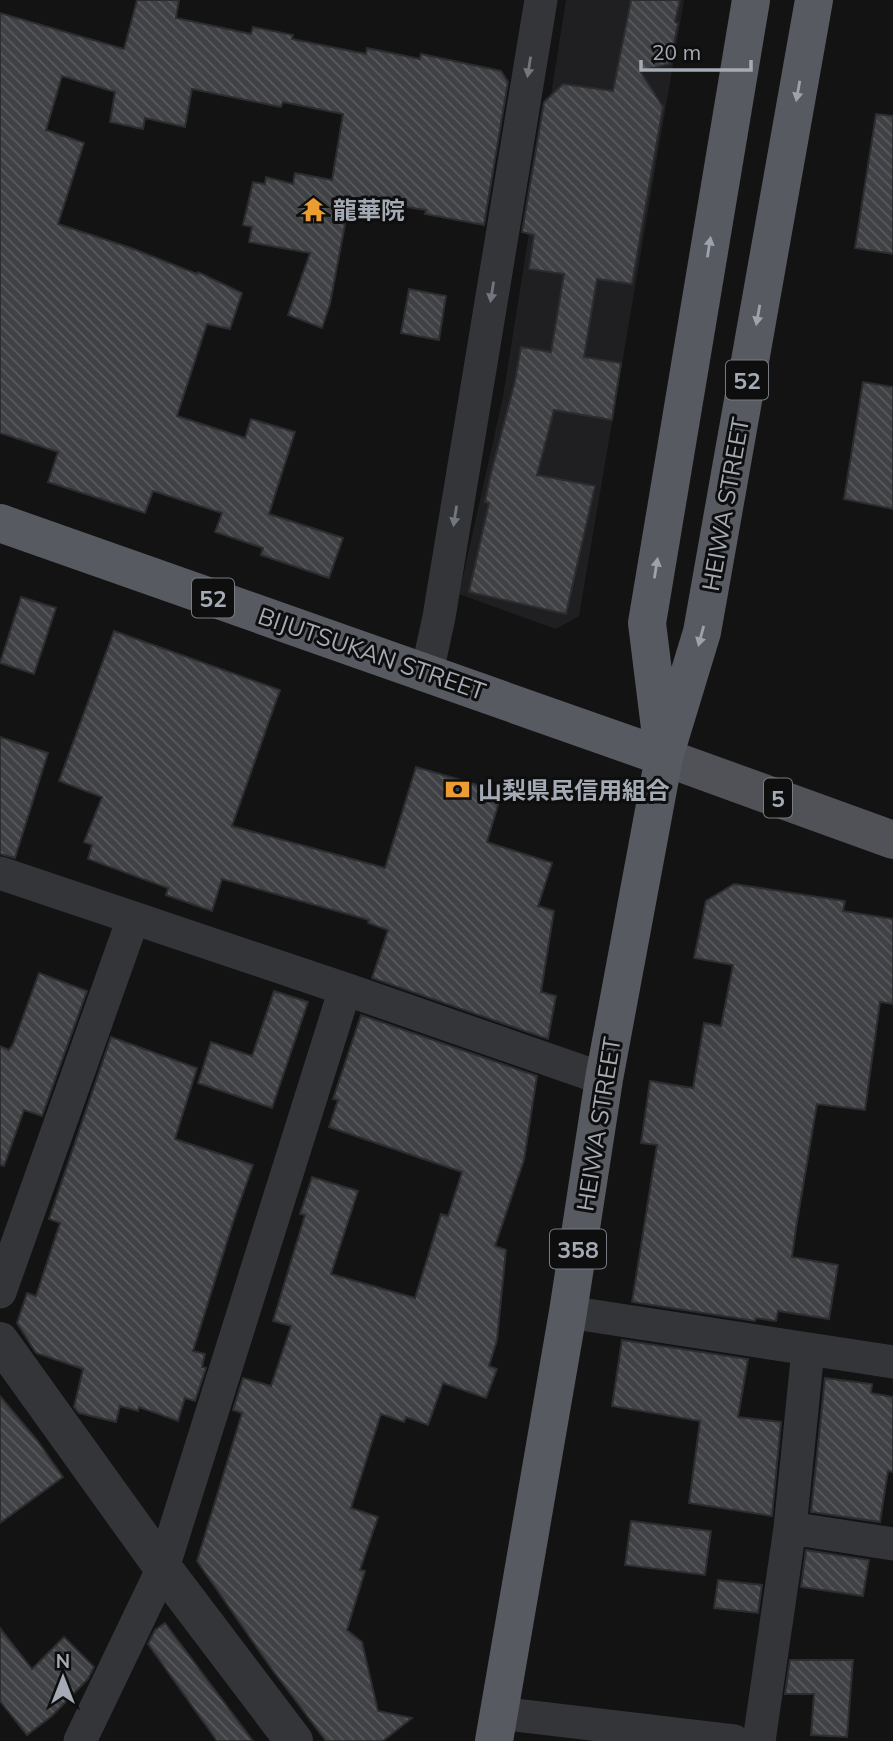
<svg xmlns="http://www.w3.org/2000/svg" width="893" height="1741" font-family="Mulish,'Noto Sans JP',sans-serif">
<defs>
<pattern id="building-back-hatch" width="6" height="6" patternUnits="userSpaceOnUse" patternTransform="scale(1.75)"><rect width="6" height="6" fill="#3f4144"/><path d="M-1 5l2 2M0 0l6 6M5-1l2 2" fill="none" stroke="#585a5d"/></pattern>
</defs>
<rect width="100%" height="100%" fill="#131314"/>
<!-- built -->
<path fill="#1f1f21" d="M566 0H684L579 616 556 629 459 594 503 397Z"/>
<!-- building -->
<path fill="url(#building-back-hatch)" stroke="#2d2d30" stroke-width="2" d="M137 0H179L176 18 251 34 253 27 293 35 292 39 366 54 367 48 420 59 421 54 501 71 508 82 484 225 425 214 426 210 350 198 330 304 322 328 288 315 310 253 249 242 252 227 243 225 253 182 265 184 266 177 293 184 295 173 332 180 343 114 283 102 281 107 192 89 185 127 145 118 143 129 110 122 115 92 62 76 46 130 84 143 58 224 131 248 197 274 198 272 242 293 230 329 207 324 177 416 245 438 251 419 295 432 269 514 343 538 329 578 261 555 263 548 215 532 222 513 153 491 145 513 48 482 58 452 0 433V13L124 49Z
M631 0H680L675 22 678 23 670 64 640 71 663 107 632 284 597 279 584 357 621 363 612 420 554 410 537 475 595 486 566 614 469 592 489 503 485 502 490 477 515 381 521 347 551 352 564 274 529 269 534 235 522 232 544 102 563 84 613 91Z
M876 114 893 116V254L855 248Z
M409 289 446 296 439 340 401 333Z
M863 382 893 387V509L844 499Z
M21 597 56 608 34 674 0 663Z
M114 631 280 690 232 826 385 868 416 767 502 792 487 842 552 863 538 906 554 911 541 992 556 996 548 1039 372 978 388 930 368 923 369 920 222 879 212 911 166 895 168 888 88 859 92 845 84 842 102 797 59 781Z
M0 737 48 753 15 858 0 854Z
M734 884 845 901 843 911 893 919V1004L880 1002 865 1110 817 1104 796 1228 792 1257 838 1265 829 1319 778 1311 776 1321 756 1318 755 1321 632 1302 657 1145 641 1143 650 1081 693 1088 704 1023 721 1026 733 965 694 958 706 901Z
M39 973 87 991 42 1116 24 1110 4 1166 0 1165V1046L9 1050 13 1044Z
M274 991 308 1002 272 1108 198 1083 211 1042 252 1056Z
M361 1015 537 1076 524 1160 495 1246 506 1250 497 1340 489 1366 497 1369 486 1398 443 1383 428 1425 406 1417 404 1422 381 1414 351 1508 378 1517 360 1570 365 1571 347 1630 362 1642 378 1711 412 1718 383 1741H326L271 1668 197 1561 242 1413 233 1410 243 1378 271 1386 291 1326 273 1321 305 1215 300 1214 312 1177 358 1191 331 1274 415 1298 441 1214 448 1216 462 1172 329 1127 338 1100 333 1099Z
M111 1037 197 1068 175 1139 253 1165 235 1216 193 1351 205 1354 202 1367 206 1368 195 1401 185 1398 178 1421 139 1407 138 1411 120 1406 116 1422 79 1413 74 1407 83 1369 36 1353 17 1323 27 1293 36 1296 60 1223 49 1219Z
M622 1340 748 1359 738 1417 781 1422 772 1516 689 1503 700 1421 612 1406Z
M825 1378 872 1384 871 1393 893 1397V1472L888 1471 880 1522 811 1512Z
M0 1396 37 1440 63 1477 0 1523Z
M631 1521 711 1531 705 1575 625 1565Z
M806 1550 869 1560 863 1596 801 1587Z
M718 1580 762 1585 758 1613 714 1608Z
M165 1623 253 1741H217L148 1644 155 1630Z
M0 1628 32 1669 64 1637 94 1667 88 1679 52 1716 27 1735 0 1701Z
M790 1660H853L847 1737 811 1735 814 1694H785Z"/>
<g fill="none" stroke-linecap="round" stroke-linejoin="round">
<!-- minor -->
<path stroke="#343539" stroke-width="33" d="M427 672 439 617 541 0
M0 873 345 989 604 1079
M0 1292 133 919
M568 1312 893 1362
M790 1528 893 1544
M499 1713 734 1741
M80 1741 163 1568 345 989
M759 1741 790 1528 808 1350"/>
<!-- tertiary -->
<path stroke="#343539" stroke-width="38" d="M0 1341 163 1568 294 1741"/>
<!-- primary -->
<path stroke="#505258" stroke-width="38" d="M664 757 893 840"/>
<!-- trunk -->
<path stroke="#585a61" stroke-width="38" d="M0 523 664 757
M662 744 647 623 751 0
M494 1741 568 1312 604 1079 664 757 702 632 814 0"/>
</g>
<!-- one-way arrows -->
<defs><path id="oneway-solid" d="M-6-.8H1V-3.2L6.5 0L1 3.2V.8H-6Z" transform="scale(1.75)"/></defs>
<g fill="#72767d">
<use href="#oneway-solid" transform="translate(529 67) rotate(99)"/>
<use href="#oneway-solid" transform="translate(492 292) rotate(99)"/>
<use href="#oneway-solid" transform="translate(455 516) rotate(99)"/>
</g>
<g fill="#9ca3ac">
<use href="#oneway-solid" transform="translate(798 91) rotate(100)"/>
<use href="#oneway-solid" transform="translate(709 247) rotate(-81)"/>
<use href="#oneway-solid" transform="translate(758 315) rotate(100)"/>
<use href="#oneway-solid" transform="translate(656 568) rotate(-81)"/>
<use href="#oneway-solid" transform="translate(701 636) rotate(105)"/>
</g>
<!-- icons -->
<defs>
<symbol id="temple-bare" viewBox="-9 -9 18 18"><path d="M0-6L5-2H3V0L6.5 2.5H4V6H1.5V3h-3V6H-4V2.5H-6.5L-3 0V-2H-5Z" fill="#ec9d32" stroke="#0e0e0f" stroke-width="2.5" paint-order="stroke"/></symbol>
<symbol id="bank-bare" viewBox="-9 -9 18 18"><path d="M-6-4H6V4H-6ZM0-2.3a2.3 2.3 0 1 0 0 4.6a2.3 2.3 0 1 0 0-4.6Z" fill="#ec9d32" stroke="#0e0e0f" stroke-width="2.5" paint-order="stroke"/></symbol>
</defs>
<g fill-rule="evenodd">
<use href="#temple-bare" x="296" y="192" width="35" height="35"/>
<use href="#bank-bare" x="440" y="772" width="35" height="35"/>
</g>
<g text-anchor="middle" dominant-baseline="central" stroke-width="6" stroke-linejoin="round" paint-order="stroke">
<!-- shield labels -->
<g fill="#0e0e0f" stroke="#777c82" stroke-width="2">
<rect x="726" y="360.5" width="42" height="39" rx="5"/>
<rect x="192" y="578.5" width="42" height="39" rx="5"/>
<rect x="764" y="778.5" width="28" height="39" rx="5"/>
<rect x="550" y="1229.5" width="56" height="39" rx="5"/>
</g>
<g font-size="23" font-weight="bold" fill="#a4abb4">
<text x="747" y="380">52</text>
<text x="213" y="598">52</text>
<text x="778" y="798">5</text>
<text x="578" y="1249">358</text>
</g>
<!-- poi labels -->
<g font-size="24" font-weight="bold" fill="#a4abb4" stroke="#0e0e0f" text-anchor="start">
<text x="333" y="210">龍華院</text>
<text x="478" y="790">山梨県民信用組合</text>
</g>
<!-- street labels -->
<g font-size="24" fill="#a4abb4" stroke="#0e0e0f">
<text transform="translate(725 504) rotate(-80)">HEIWA STREET</text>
<text transform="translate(372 653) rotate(19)">BIJUTSUKAN STREET</text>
<text transform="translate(598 1124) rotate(-81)">HEIWA STREET</text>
</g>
</g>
<!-- north arrow -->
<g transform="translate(63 1678)" stroke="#0e0e0f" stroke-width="5" paint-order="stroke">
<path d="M0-5L12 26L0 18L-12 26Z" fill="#a4abb4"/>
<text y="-10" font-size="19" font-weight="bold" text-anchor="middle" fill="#a4abb4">N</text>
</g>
<!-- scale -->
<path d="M641 60v10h110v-10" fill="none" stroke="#a4abb4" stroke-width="3.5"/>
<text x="652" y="60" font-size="21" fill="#a4abb4" stroke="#0e0e0f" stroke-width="5" paint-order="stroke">20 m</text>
</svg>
